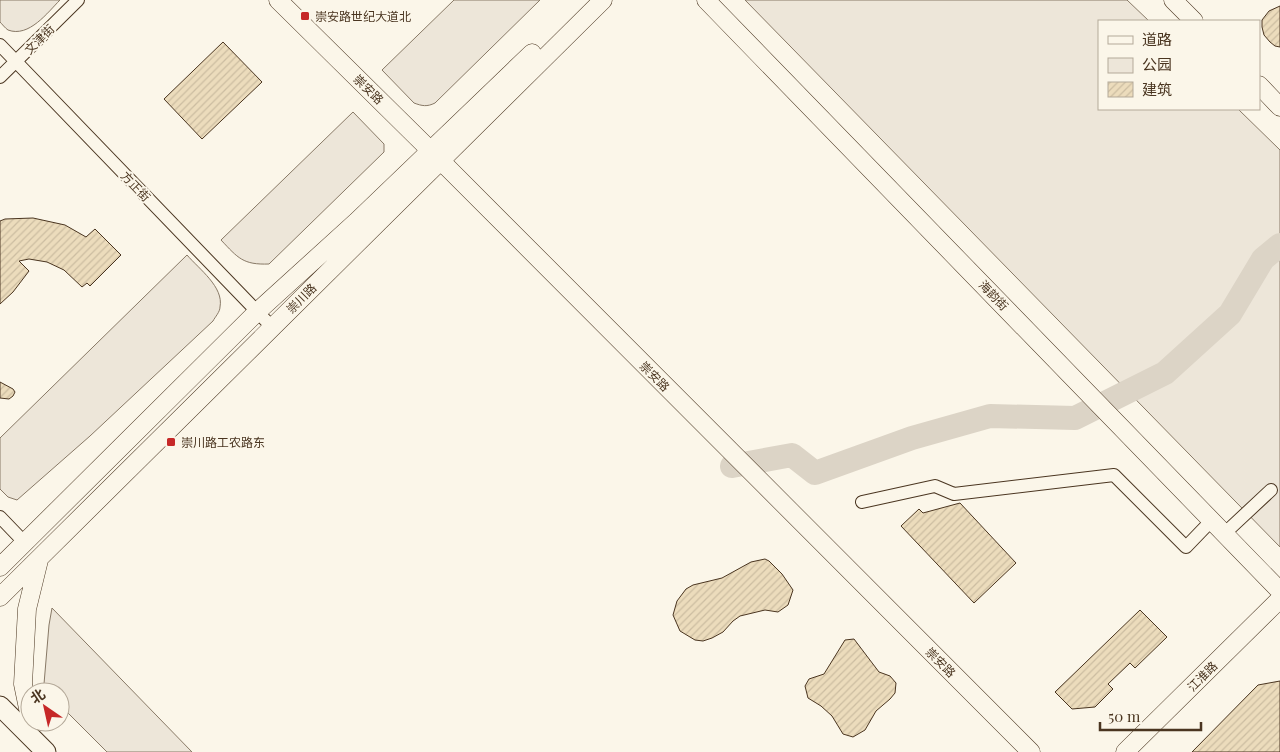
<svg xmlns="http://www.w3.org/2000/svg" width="1280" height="752" font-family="'Playfair Display','Noto Sans SC',serif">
<defs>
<pattern id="building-hatch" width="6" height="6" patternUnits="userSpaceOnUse" patternTransform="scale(1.25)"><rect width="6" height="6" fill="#ecdcbc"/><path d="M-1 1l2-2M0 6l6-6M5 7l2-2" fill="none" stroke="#ccbda1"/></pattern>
</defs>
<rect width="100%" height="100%" fill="#fbf6e9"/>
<!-- green -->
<path fill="#ede6d9" stroke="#887966" d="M0 0H60C48 12 29 38 8 30 5 28 2 24 0 22Z
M454 0H540L435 103C427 107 422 106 414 103L382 70Z
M745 0H1127L1149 21H1099V109H1238L1280 150V547Z
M353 112 384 144V152L269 264C243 265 238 258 221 240Z
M187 255C199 269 224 287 220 307 220 312 215 317 213 321L90 436 17 500 8 497 0 489V438Z
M52 608 192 752H107L60 705V692H47L44 684 49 625Z"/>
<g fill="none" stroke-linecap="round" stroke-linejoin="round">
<!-- river -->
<path stroke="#dcd4c6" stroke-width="24" d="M732 466 792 455 815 473 912 438 990 416 1075 418 1165 373 1230 314 1263 259 1280 245"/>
</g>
<!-- building -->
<path fill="url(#building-hatch)" stroke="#4a3520" d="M1280 6V47L1275 46 1270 42 1264 35 1262 27V20L1269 11Z
M223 42 262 82 202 139 164 99Z
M33 218 65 225 86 237 95 229 121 255 90 286 87 283 82 287 64 270 47 262 29 259 19 261 29 271 13 292 0 304V221L5 219Z
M0 382 13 389 15 392 13 396 9 399 0 398Z
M960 503 1016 563 974 603 901 526 919 509 923 513Z
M765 559 769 561 782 574 793 590 788 605 778 612 765 610 740 616 733 621 723 632 712 638 703 641 695 640 680 631 673 615 677 601 686 589 693 585 722 578 751 562Z
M1140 610 1167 637 1135 668 1130 663 1108 684 1113 689 1095 707 1072 709 1055 692Z
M854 639 879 672 890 676 896 683 895 693 890 699 876 711 865 730 853 737 843 734 832 716 821 706 808 698 805 686 809 679 824 674 845 640Z
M1280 681V752H1192L1258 685Z"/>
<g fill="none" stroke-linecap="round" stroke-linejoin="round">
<defs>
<path id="street" d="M0 45 272 327
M0 77 78 0
M862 502 935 486 954 494 1114 475 1186 547 1212 520
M0 517 25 543
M1225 533 1271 490"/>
<path id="secondary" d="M278 0 431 151 1031 752
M706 0 1280 591
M1173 0 1194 21
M1259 85 1280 107
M0 567 258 311 356 222 532 53
M0 597 603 0
M30 718 23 684 27 609 39 560
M1125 752 1280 599"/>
<path id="primary" d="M0 706 46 752"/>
</defs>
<!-- street casing -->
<use href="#street" stroke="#4a3520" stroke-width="14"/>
<!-- secondary casing -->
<use href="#secondary" stroke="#4a3520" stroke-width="19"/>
<!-- primary casing -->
<use href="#primary" stroke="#4a3520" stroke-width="21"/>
<!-- street -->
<use href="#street" stroke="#fbf6e9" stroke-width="12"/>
<!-- secondary -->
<use href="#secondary" stroke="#fbf6e9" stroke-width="18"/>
<!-- primary -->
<use href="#primary" stroke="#fbf6e9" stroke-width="19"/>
</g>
<!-- markers -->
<g fill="#c62828" stroke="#fbf6e9" stroke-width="2">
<rect x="300" y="11" width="10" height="10" rx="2.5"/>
<rect x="166" y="437" width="10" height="10" rx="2.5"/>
</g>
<g text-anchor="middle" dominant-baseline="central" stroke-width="4" stroke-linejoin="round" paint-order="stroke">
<!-- poi labels -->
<g font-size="12" fill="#4a3520" stroke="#fbf6e9" text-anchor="start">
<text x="315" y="16">崇安路世纪大道北</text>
<text x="181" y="442">崇川路工农路东</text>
</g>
<!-- street labels -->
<g font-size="12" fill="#4a3520" stroke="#fbf6e9">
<text transform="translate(39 39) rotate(-45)">文津街</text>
<text transform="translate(369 89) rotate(44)">崇安路</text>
<text transform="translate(136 186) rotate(46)">方正街</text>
<text transform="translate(994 295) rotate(46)">海韵街</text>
<text transform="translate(301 298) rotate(-45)">崇川路</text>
<text transform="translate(655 376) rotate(45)">崇安路</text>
<text transform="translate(941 662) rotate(45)">崇安路</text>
<text transform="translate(1202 676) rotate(-45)">江淮路</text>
</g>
</g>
<!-- legend -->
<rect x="1098" y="20" width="162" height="90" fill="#fbf6e9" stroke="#b4a999"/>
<rect x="1108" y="36" width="25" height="8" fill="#fbf6e9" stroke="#b4a999"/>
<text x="1142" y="45" font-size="15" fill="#4a3520">道路</text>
<rect x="1108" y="58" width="25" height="15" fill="#ede6d9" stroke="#b4a999"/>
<text x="1142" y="70" font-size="15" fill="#4a3520">公园</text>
<rect x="1108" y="82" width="25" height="15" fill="url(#building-hatch)" stroke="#b4a999"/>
<text x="1142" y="95" font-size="15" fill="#4a3520">建筑</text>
<!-- north arrow -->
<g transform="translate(45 707) rotate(326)"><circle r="24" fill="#fbf6e9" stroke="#b4a999"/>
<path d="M0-4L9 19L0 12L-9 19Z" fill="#c62828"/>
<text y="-8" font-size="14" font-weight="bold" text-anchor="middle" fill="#4a3520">北</text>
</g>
<!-- scale -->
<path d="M1100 722v8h101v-8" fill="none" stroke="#4a3520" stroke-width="2.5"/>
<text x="1108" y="722" font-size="15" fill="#4a3520" stroke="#fbf6e9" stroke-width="4" paint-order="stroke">50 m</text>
</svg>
